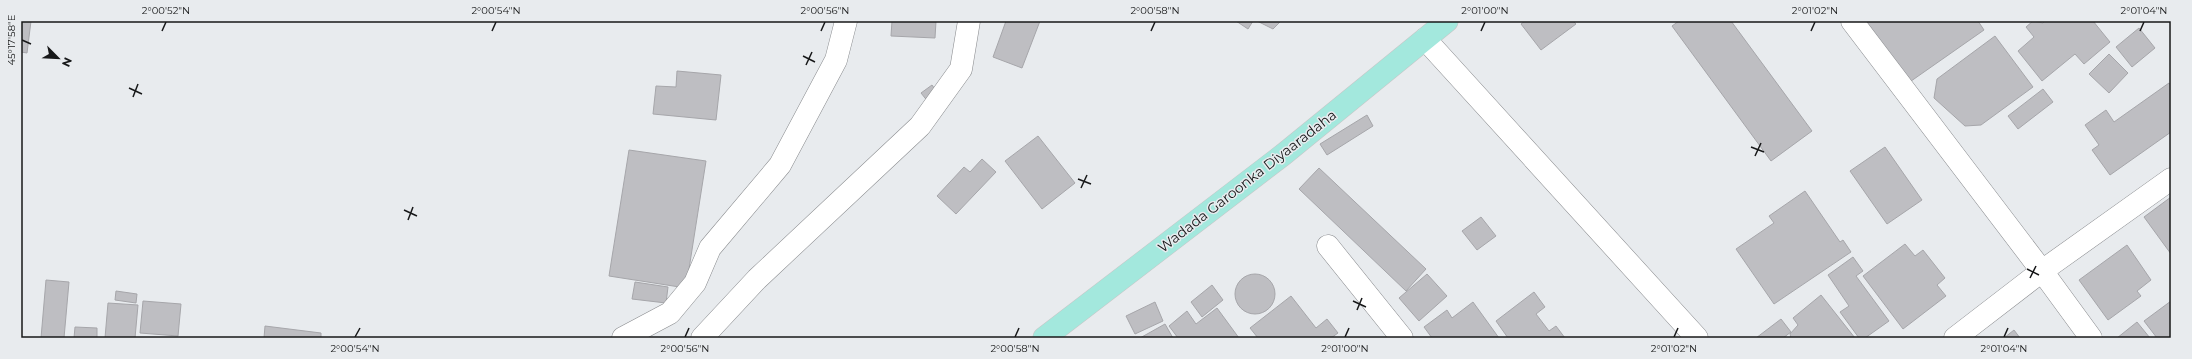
<svg xmlns="http://www.w3.org/2000/svg" width="2192" height="359" font-family="Montserrat,sans-serif">
<rect width="100%" height="100%" fill="#e8ebee"/>
<!-- building -->
<path fill="#bebec2" stroke="#a6a6aa" d="M21 21H31L27 53 21 52Z
M892 21H936L935 38 891 36Z
M1006 21H1040L1022 68 993 57Z
M1236 21H1253L1248 29Z
M1257 21H1281L1273 29Z
M1525 21H1573L1576 24 1541 50 1521 24Z
M1679 21H1731L1812 131 1771 161 1672 26Z
M1859 21H1978L1984 30 1904 86Z
M2033 21 2043 23 2045 21H2093L2110 42 2084 64 2075 54 2042 81 2018 51 2034 37 2026 27Z
M2139 28 2155 48 2132 67 2116 47Z
M1995 36 2033 87 1981 125 1965 126 1934 98 1937 79Z
M2109 54 2128 73 2109 93 2089 74Z
M677 71 721 75 716 120 653 114 656 86 676 87Z
M2169 83 2171 86V132L2110 175 2092 150 2099 145 2085 125 2106 110 2114 122Z
M932 85 940 96 929 103 921 93Z
M2043 89 2053 102 2018 129 2008 116Z
M1367 115 1373 126 1327 155 1320 144Z
M1038 136 1075 183 1042 209 1005 161Z
M1885 147 1922 200 1887 224 1850 171Z
M629 150 706 161 686 288 609 276Z
M982 159 996 172 956 214 937 196 964 167 970 172Z
M1319 168 1426 269 1406 291 1299 189Z
M1805 191 1840 242 1843 240 1851 252 1774 304 1736 249 1774 223 1769 216Z
M2171 197V254L2144 217Z
M1481 217 1496 236 1477 250 1462 231Z
M1905 244 1915 256 1923 250 1945 278 1937 285 1946 296 1903 329 1863 276Z
M2127 245 2151 280 2137 291 2141 296 2108 320 2079 280Z
M1853 257 1863 271 1856 276 1889 321 1865 338H1859L1840 312 1849 306 1828 275Z
M1235 294a20 20 0 1 1 40 0a20 20 0 1 1-40 0Z
M1427 274 1447 296 1419 321 1399 298Z
M46 280 69 282 64 338H41Z
M635 282 668 287 666 303 632 299Z
M1212 285 1223 300 1202 317 1191 302Z
M116 291 137 294 136 303 115 300Z
M1534 292 1545 307 1536 314 1549 331 1556 326 1565 338H1508L1496 321Z
M1821 295 1855 338H1791L1790 334 1798 325 1793 318Z
M1291 296 1316 328 1327 319 1338 333 1331 338H1258L1250 328Z
M143 301 181 304 178 336 140 333Z
M2171 301V338H2157L2144 321Z
M1155 302 1163 321 1135 334 1126 316Z
M1473 302 1499 338H1432L1424 327 1447 310 1452 318Z
M108 303 138 305 135 338H105Z
M1217 308 1239 338H1178L1169 326 1187 311 1196 324Z
M1781 319 1791 332 1783 338H1756Z
M2137 322 2150 338H2117Z
M1165 324 1173 338H1140Z
M265 326 321 333V338H264Z
M75 327 97 328V338H74Z
M2014 330 2020 338H2004Z"/>
<g fill="none" stroke-linecap="round" stroke-linejoin="round">
<defs>
<path id="minor" d="M1852 21 2042 271 2091 338
M1425 39 1697 338
M1328 246 1402 338
M623 338 670 313 695 283 710 248 780 165 836 60 846 21
M702 338 757 279 920 126 961 69 969 21
M1955 338 2042 271 2171 179"/>
<path id="major" d="M1044 338 1284 154 1447 21"/>
</defs>
<!-- minor casing -->
<use href="#minor" stroke="#888a8d" stroke-width="23"/>
<!-- major casing -->
<use href="#major" stroke="#c7c8c8" stroke-width="23"/>
<!-- minor -->
<use href="#minor" stroke="#fff" stroke-width="22"/>
<!-- major -->
<use href="#major" stroke="#a3e8dd" stroke-width="22"/>
</g>
<!-- ticks -->
<path fill="none" stroke="#171819" stroke-width="1.5" d="M162 31 166 22M492 31 496 22M821 31 825 22M1151 31 1155 22M1481 31 1485 22M1811 31 1815 22M2140 31 2144 22M22 40 31 44M803 56 815 62M806 65 812 52M129 88 142 94M133 97 138 84M1751 147 1764 152M1755 156 1761 143M1078 179 1091 184M1081 188 1087 175M404 210 417 216M408 220 413 207M2027 269 2039 275M2030 278 2036 266M1353 301 1366 307M1357 310 1362 298M355 337 360 328M685 337 689 328M1015 337 1019 328M1345 337 1349 328M1674 337 1678 328M2004 337 2008 328"/>
<g text-anchor="middle" dominant-baseline="central" stroke-width="3" stroke-linejoin="round" paint-order="stroke">
<!-- street labels -->
<g font-size="14" fill="#171819" stroke="#e8ebee">
<text transform="translate(1247 181) rotate(-38)">Wadada Garoonka Diyaaradaha</text>
</g>
</g>
<!-- border -->
<rect width="2192" height="359" fill="none" stroke="#e8ebee" stroke-width="44"/>
<!-- north arrow -->
<g transform="translate(58 58) rotate(114)" stroke="#e8ebee" stroke-width="3" paint-order="stroke">
<path d="M0-3L7 15L0 10L-7 15Z" fill="#171819"/>
<text y="-6" font-size="11" font-weight="bold" text-anchor="middle" fill="#171819">N</text>
</g>
<rect x="22" y="22" width="2148" height="315" fill="none" stroke="#171819" stroke-width="1.5"/>
<g font-size="10" text-anchor="middle" fill="#171819">
<text x="166" y="14">2°00'52"N</text>
<text x="496" y="14">2°00'54"N</text>
<text x="825" y="14">2°00'56"N</text>
<text x="1155" y="14">2°00'58"N</text>
<text x="1485" y="14">2°01'00"N</text>
<text x="1815" y="14">2°01'02"N</text>
<text x="2144" y="14">2°01'04"N</text>
<text transform="translate(11 40) rotate(-90)" y="4">45°17'58"E</text>
<text x="355" y="352">2°00'54"N</text>
<text x="685" y="352">2°00'56"N</text>
<text x="1015" y="352">2°00'58"N</text>
<text x="1345" y="352">2°01'00"N</text>
<text x="1674" y="352">2°01'02"N</text>
<text x="2004" y="352">2°01'04"N</text>
</g>
</svg>
